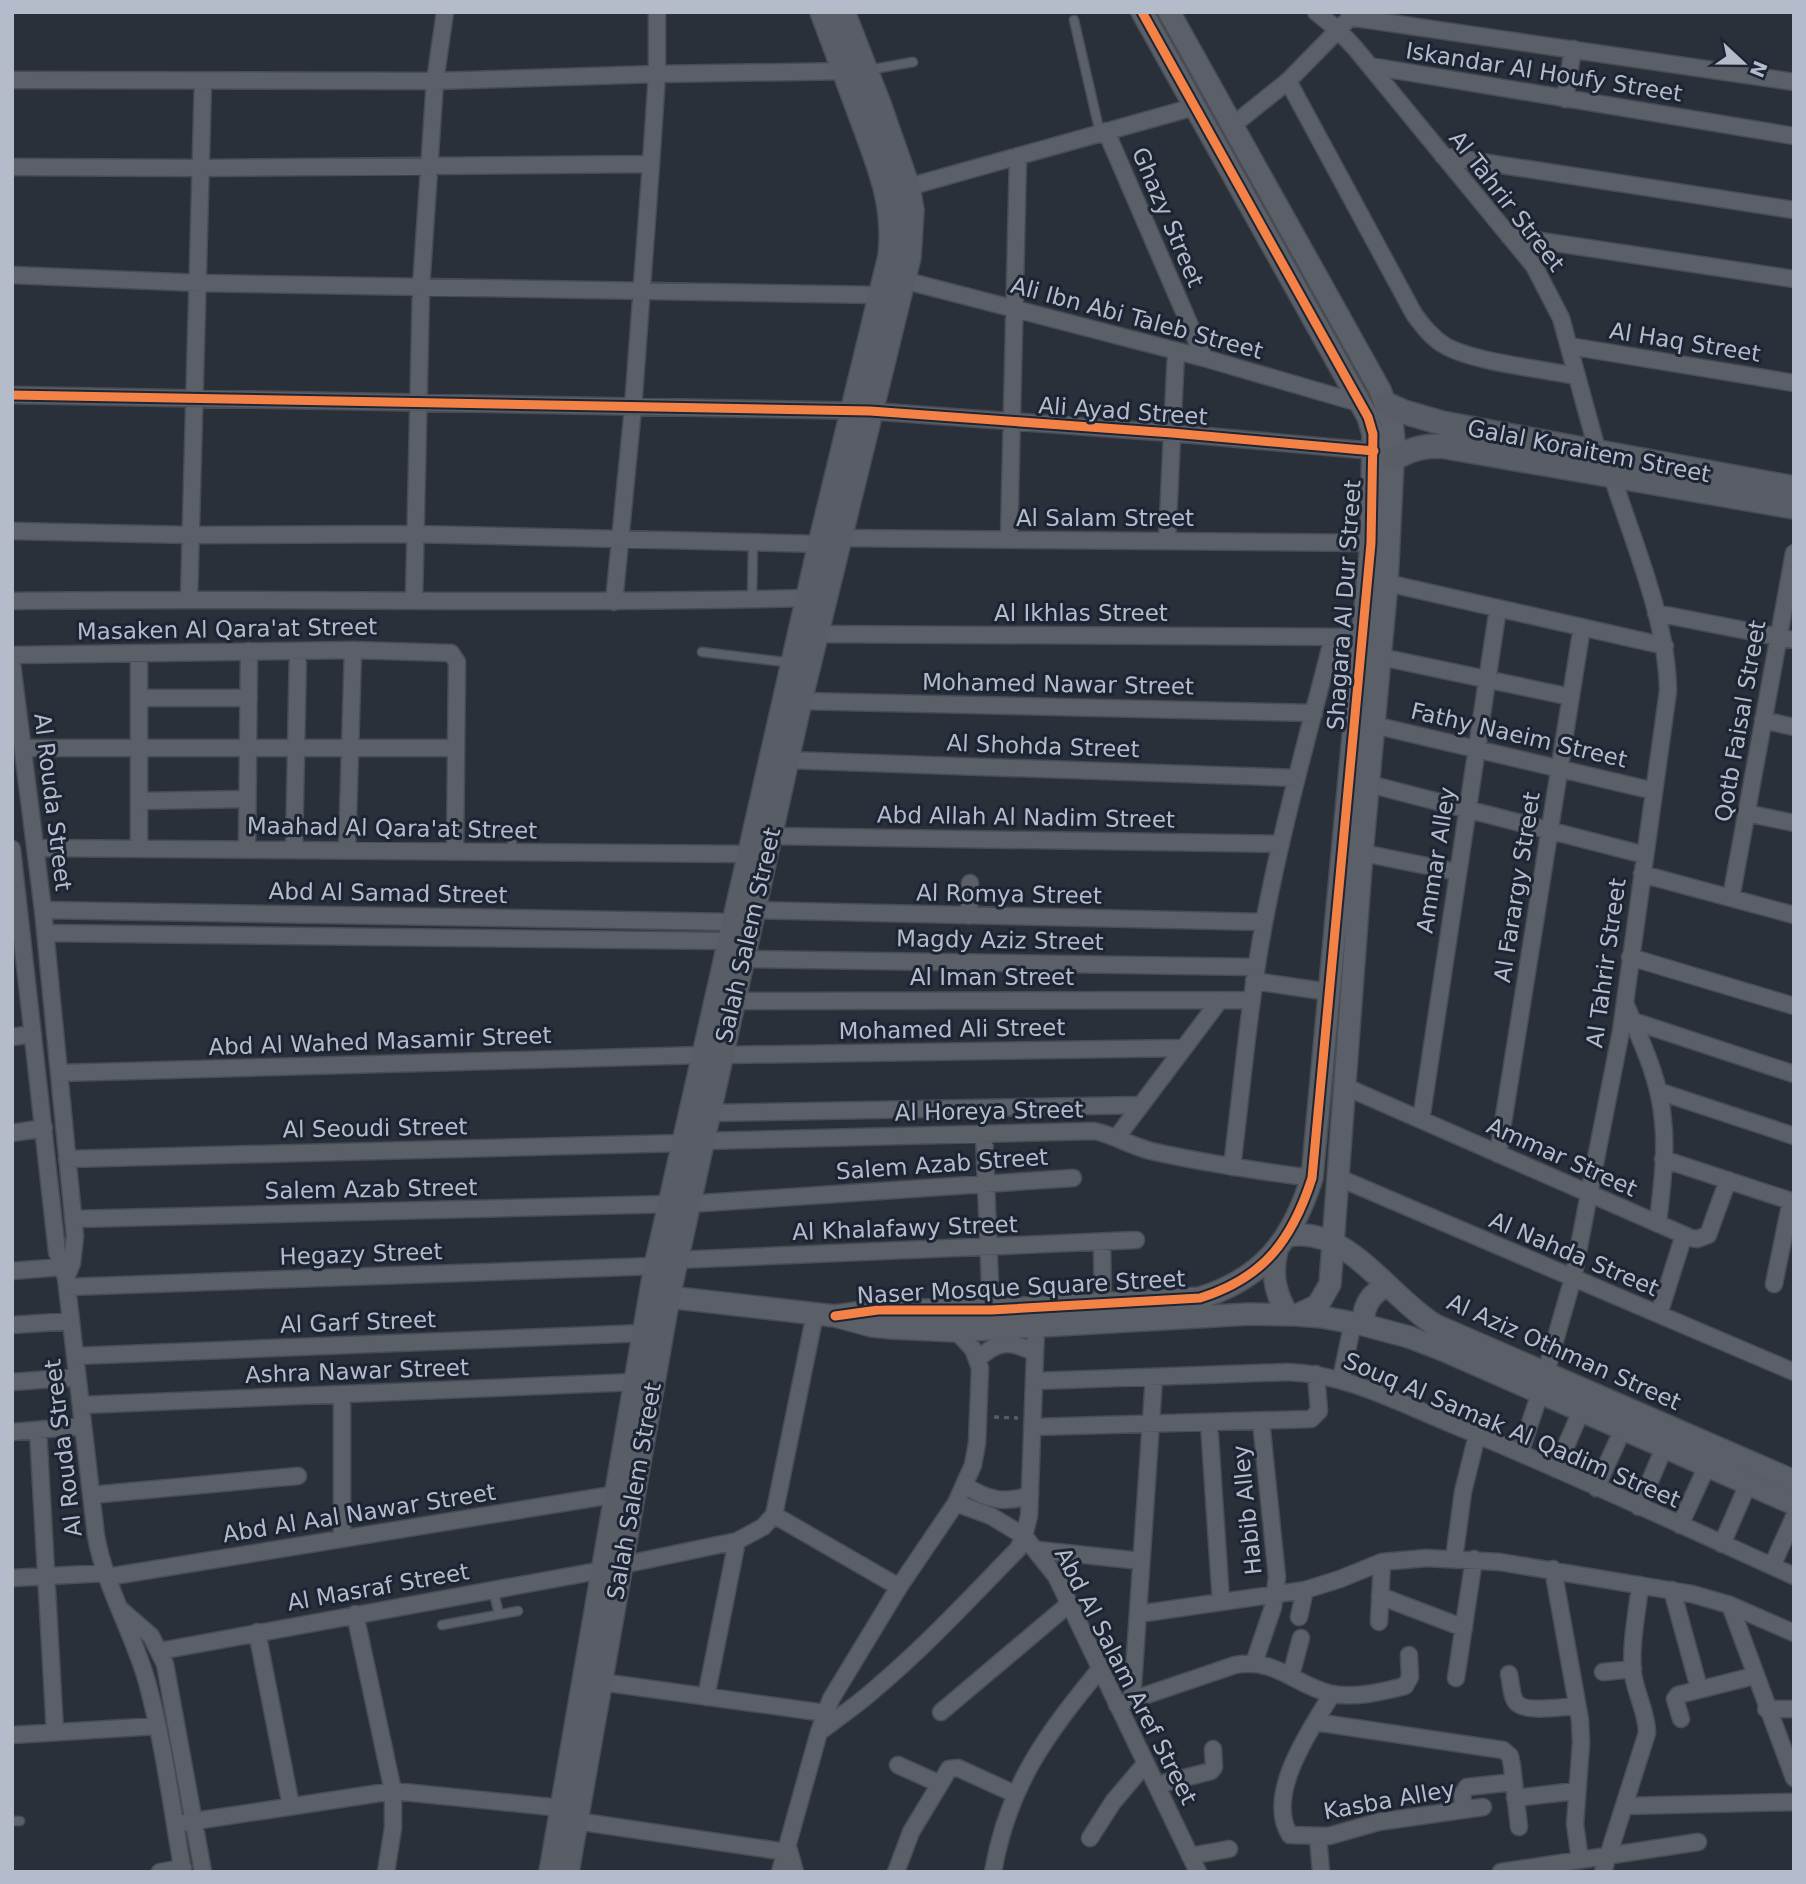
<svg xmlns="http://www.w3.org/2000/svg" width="1806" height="1884" font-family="'DejaVu Sans',sans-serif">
<rect width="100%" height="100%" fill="#2a303a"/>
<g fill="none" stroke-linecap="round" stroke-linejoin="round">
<defs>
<path id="service" d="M1074 20 1100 133
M868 70 913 62
M752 599 753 542
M702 652 793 663
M499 829C512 833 512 839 513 851
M493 1590 499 1614
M442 1625 518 1611
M12 1821H20"/>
<path id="minor" d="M1316 12 1338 30 1355 48 1534 266 1561 318 1598 453
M1349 17 1794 82
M1370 66 1794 136
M12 80 435 81 657 74 852 71
M1288 81 1414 314C1423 326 1431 337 1444 345 1472 362 1542 369 1577 376
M1565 99 1573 49
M1232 126 1288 81 1345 23
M1106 131 1204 358
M1443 156 1794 210
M651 164 657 74V12
M12 167 200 168 651 164 633 408 614 602
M908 187 1194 107
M1509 236 1794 279
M12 275 200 283 880 295
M903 280 1204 358 1359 403
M1569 346 1794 383
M12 395 870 411 1172 433 1374 451
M12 531 191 535 414 534 820 544
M838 538 1371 543
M1009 540 1018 156
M1167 541 1176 351
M1387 583 1665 646
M189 598 203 81
M414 600 421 288 435 81 445 12
M12 601C277 597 542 605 808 598
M1656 613 1794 640
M809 634 1363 637
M139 653V848
M12 655 353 650 451 653 457 662 455 851
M1381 657 1571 697
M12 664 43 910 75 1236 72 1263 66 1278
M139 698H249
M800 701 1314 713
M1763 720 1794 727
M1374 725 1654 791
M24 748H456
M787 760 1297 778
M1369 784 1645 855
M139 801 247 799
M1746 813 1794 823
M770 836 1281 844
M36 848 749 854
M12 849 57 1252 66 1278 96 1536C105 1587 133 1632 147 1682 164 1744 172 1809 183 1872
M247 849 249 651
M294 849 298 651
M347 850 353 650
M1353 851 1457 872
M1642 874 1794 915
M1731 898 1794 553
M43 910 733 922
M753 910 1264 922
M969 916 970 883
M45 933 728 941
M1630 957 1794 1006
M742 959 1256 967
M1254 981 1329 992
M733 1001 1252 1000
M1625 1003C1641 1041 1660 1079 1663 1121 1667 1155 1661 1190 1658 1224
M1633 1021 1794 1074
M12 1037 33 1034
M721 1055 1184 1048
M59 1073 702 1055
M1346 1087 1691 1238 1697 1239 1708 1235 1728 1180
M1658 1091 1794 1136
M708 1113 1141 1105
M1421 1120 1498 608
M12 1133 44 1128
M984 1133 991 1310
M1117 1137 1220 1000
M702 1141 1094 1131C1114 1135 1131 1146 1151 1151 1204 1163 1258 1171 1312 1178
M1498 1154 1582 627
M67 1159 683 1143
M1663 1159 1794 1202
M1232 1167C1242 1086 1249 1004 1264 923 1282 827 1309 732 1333 637
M1337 1177 1794 1372
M688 1204 1073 1178
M73 1219 670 1204
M1102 1242 1103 1313
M676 1260 1136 1240
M12 1271 61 1267
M1774 1284 1791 1201
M67 1287 656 1266
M815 1314 774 1515 899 1587
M1659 1314 1684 1235
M12 1325 71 1321
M75 1356 644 1333
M978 1359C998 1340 1011 1340 1035 1353
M1341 1379 1353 1322
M1035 1381 1288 1372C1347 1374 1400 1403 1454 1425 1568 1472 1681 1525 1794 1576
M12 1382 77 1377
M342 1394V1538
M81 1405 635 1382
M1209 1423 1221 1602
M1034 1427 1311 1419 1319 1411 1316 1374
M38 1430 55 1732
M12 1432 83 1426
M1520 1453 1540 1393 1573 1278 1589 1194 1621 1031 1668 691C1667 619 1634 544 1612 476
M1556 1469 1581 1411
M965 1485C986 1500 1006 1504 1030 1495
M1596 1488 1623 1429
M91 1495 298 1476
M956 1503 991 1516 1024 1536 1056 1576 1198 1872
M1639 1507 1664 1448
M1680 1525 1707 1466
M1722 1544 1748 1484
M1038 1550 1141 1561
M1454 1559 1463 1492 1477 1435
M622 1565 737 1541 763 1527 774 1515
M1772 1566 1794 1517
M1553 1569 1580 1720 1581 1743 1575 1824 1580 1860
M107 1577 618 1494
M12 1578 105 1573
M1672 1590 1699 1688
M1380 1596 1464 1628
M1730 1605 1794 1778
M120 1609 151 1636 165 1664 203 1872
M355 1614 393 1791V1828L386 1872
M1138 1614 1305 1590 1340 1579 1382 1562 1426 1558 1500 1562 1692 1594 1730 1605 1794 1633
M1299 1617 1305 1590
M1379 1622 1382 1562
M257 1632 291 1806
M160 1651 603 1570
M1254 1663 1273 1607 1277 1577 1261 1421
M1603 1672 1633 1669
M1509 1674C1511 1682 1511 1696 1516 1702 1523 1713 1564 1707 1577 1706
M1291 1675 1301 1638
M1456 1678 1474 1559
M601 1682 825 1713
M1332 1694C1312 1727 1264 1795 1290 1835L1329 1836 1378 1822 1483 1807
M706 1697 737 1541
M1132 1700 1154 1377
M1117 1705 1235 1665C1276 1658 1292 1683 1328 1693 1353 1699 1381 1692 1405 1686L1410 1677 1409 1655
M1766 1709H1794
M941 1712 1069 1604
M1681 1719 1675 1699 1678 1695 1754 1676
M1315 1722 1503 1750 1510 1756 1512 1766 1519 1827
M819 1732C838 1718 857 1705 875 1689 926 1646 971 1597 1018 1549L1024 1536 1029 1516 1036 1327
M12 1735 157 1726
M898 1765 940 1784
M1157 1785 1211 1771 1214 1767 1213 1749
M1515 1798 1576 1791
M1624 1806 1794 1802
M1464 1810 1462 1795 1467 1787 1514 1782
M576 1821 786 1852
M175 1824 393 1791 562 1808
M1318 1837 1321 1872
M1090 1838 1113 1802 1146 1763
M788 1847 795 1872
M1190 1856 1229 1849
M160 1872 183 1868
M780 1872 819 1732 831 1699 899 1587 956 1503 973 1465 977 1443 980 1368 973 1349 956 1331
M896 1872 911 1832 949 1769 958 1768 1015 1794
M993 1872C1008 1785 1046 1735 1100 1669
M1501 1872 1698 1842
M1603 1872 1647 1733C1647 1712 1636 1695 1633 1674 1630 1645 1637 1614 1640 1585"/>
<path id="tertiary" d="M1169 12 1380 390 1392 422 1394 440 1387 583 1362 853 1330 1284 1318 1305 1297 1315
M1288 1236C1346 1224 1389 1297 1435 1325L1794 1481
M1277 1250C1271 1274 1275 1294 1288 1315
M668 1297 835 1316 872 1326 892 1328 956 1331 1249 1314 1297 1315 1322 1317 1364 1325 1409 1337 1443 1350 1794 1504
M835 1316 878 1310H991L1200 1298C1264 1278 1292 1240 1312 1178L1371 543 1373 434 1368 417 1142 12
M1364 1325C1362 1306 1371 1293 1387 1286"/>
<path id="secondary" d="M1386 404 1404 412 1442 423 1794 488
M1394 459C1410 449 1423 446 1441 446L1794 507
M551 1872 656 1266 820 544 890 256C896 202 878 164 860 114 847 80 835 46 822 12
M567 1872 668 1297 800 701 909 257 912 210 908 187 879 104 843 12"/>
</defs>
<!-- service casing -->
<use href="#service" stroke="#484c54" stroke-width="11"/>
<!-- minor casing -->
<use href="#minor" stroke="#484c54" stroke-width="19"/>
<!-- tertiary casing -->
<use href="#tertiary" stroke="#484c54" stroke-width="24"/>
<!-- secondary casing -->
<use href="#secondary" stroke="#484c54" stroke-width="26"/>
<!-- path -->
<path stroke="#585d64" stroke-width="3.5" stroke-dasharray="5 5" stroke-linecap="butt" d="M994 1417 1018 1418"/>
<!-- service -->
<use href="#service" stroke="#5b5f67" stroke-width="8"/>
<!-- minor -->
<use href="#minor" stroke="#5b5f67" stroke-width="16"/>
<!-- tertiary -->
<use href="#tertiary" stroke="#5b5f67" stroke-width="21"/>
<!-- secondary -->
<use href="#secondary" stroke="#595d66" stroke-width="23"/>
<defs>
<path id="cycleway" d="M12 395 870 411 1172 433 1374 451
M835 1316 878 1310H991L1200 1298C1264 1278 1292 1240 1312 1178L1371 543 1373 434 1368 417 1142 12"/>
</defs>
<!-- cycleway casing -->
<use href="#cycleway" stroke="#1d2535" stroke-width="13"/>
<!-- cycleway -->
<use href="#cycleway" stroke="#f48246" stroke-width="9"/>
</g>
<g text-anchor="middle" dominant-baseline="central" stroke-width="6" stroke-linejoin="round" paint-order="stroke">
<!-- street labels -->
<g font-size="23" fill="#b4bbca" stroke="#1d2535">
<text transform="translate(1544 72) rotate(9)">Iskandar Al Houfy Street</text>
<text transform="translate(1507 201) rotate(52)">Al Tahrir Street</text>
<text transform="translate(1168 217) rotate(67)">Ghazy Street</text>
<text transform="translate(1137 318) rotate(15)">Ali Ibn Abi Taleb Street</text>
<text transform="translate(1685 342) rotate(9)">Al Haq Street</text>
<text transform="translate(1123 411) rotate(4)">Ali Ayad Street</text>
<text transform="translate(1589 451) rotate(11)">Galal Koraitem Street</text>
<text x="1105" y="518">Al Salam Street</text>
<text transform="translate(1344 605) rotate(-86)">Shagara Al Dur Street</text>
<text x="1081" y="613">Al Ikhlas Street</text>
<text transform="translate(227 629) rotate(-1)">Masaken Al Qara'at Street</text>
<text transform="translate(1058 684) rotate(1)">Mohamed Nawar Street</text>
<text transform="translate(1740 721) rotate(-80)">Qotb Faisal Street</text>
<text transform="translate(1519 735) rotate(13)">Fathy Naeim Street</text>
<text transform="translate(1043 746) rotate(2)">Al Shohda Street</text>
<text transform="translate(53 802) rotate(83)">Al Rouda Street</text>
<text transform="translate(1026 817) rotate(1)">Abd Allah Al Nadim Street</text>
<text transform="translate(392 828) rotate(1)">Maahad Al Qara'at Street</text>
<text transform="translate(1436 860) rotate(-81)">Ammar Alley</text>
<text transform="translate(1517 887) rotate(-81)">Al Farargy Street</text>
<text transform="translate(388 893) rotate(1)">Abd Al Samad Street</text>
<text transform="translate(1009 894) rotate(1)">Al Romya Street</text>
<text transform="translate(748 935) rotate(-77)">Salah Salem Street</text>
<text transform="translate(1000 940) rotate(1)">Magdy Aziz Street</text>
<text transform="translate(1606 963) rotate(-82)">Al Tahrir Street</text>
<text x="992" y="977">Al Iman Street</text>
<text transform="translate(952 1029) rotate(-1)">Mohamed Ali Street</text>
<text transform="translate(380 1041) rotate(-2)">Abd Al Wahed Masamir Street</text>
<text transform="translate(989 1111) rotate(-1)">Al Horeya Street</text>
<text transform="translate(375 1128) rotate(-1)">Al Seoudi Street</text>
<text transform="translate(1562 1157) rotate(24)">Ammar Street</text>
<text transform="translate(942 1164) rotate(-4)">Salem Azab Street</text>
<text transform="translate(371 1189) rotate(-1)">Salem Azab Street</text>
<text transform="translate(905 1228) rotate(-2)">Al Khalafawy Street</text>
<text transform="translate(361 1254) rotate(-2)">Hegazy Street</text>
<text transform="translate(1574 1254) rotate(23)">Al Nahda Street</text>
<text transform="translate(1021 1287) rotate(-3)">Naser Mosque Square Street</text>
<text transform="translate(358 1322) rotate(-2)">Al Garf Street</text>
<text transform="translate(1564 1352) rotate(24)">Al Aziz Othman Street</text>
<text transform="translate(357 1371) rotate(-2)">Ashra Nawar Street</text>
<text transform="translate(1512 1430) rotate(23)">Souq Al Samak Al Qadim Street</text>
<text transform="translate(63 1448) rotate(-97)">Al Rouda Street</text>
<text transform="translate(634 1491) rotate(-80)">Salah Salem Street</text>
<text transform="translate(1247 1510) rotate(-96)">Habib Alley</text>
<text transform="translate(359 1513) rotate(-9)">Abd Al Aal Nawar Street</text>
<text transform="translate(378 1587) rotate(-10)">Al Masraf Street</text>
<text transform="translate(1126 1676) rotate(63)">Abd Al Salam Aref Street</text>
<text transform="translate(1389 1800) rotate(-10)">Kasba Alley</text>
</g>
</g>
<!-- border -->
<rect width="1806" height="1884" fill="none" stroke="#b4bbca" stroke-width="28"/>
<!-- north arrow -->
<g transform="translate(1743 63) rotate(112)" stroke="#1d2535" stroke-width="5" paint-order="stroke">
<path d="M0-5L12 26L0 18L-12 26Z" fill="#b4bbca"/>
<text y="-10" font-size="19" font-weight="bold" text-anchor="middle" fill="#b4bbca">N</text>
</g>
</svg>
